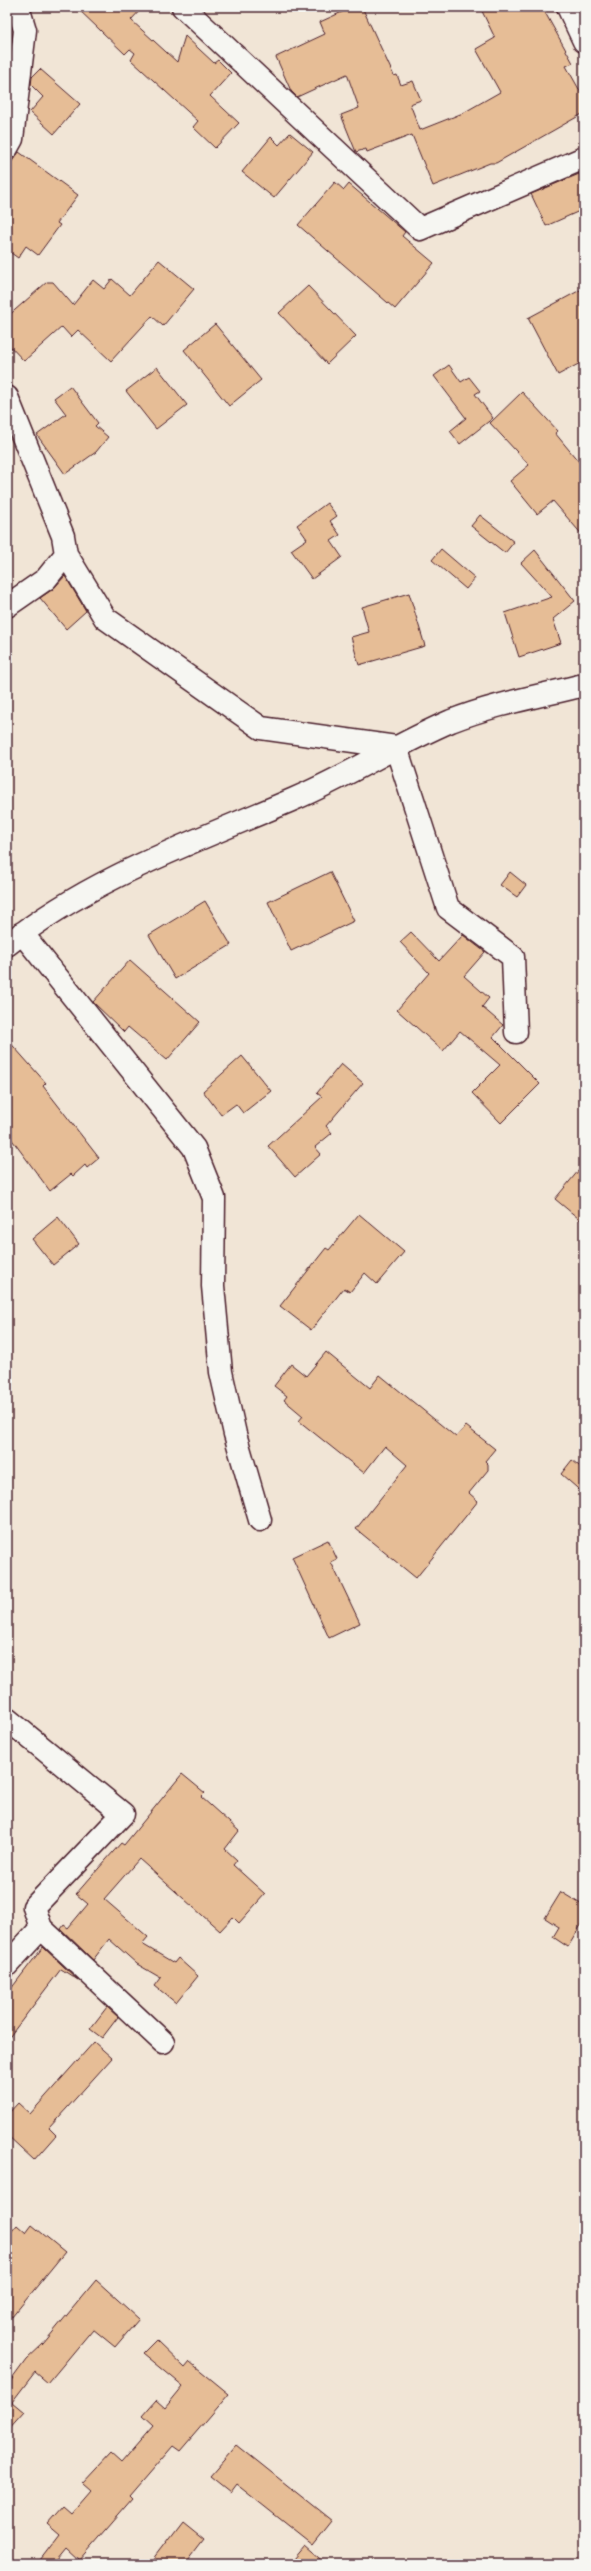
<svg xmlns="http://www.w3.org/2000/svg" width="591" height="2571" font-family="'Balsamiq Sans',sans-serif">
<rect width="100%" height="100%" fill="#f1e5d6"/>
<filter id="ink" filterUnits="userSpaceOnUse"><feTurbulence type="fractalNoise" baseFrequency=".025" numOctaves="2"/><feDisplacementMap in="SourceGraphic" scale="8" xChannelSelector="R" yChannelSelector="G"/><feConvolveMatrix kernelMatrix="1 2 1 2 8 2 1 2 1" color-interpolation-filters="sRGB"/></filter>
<g filter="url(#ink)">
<!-- building -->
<path fill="#e6bd96" stroke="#4a1f2b" d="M76 7H143L131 20 177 62 185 36 214 63 218 60 231 73 210 96 239 123 215 148 193 127 198 121 131 60 135 53 130 49 125 54Z
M353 7H362L394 76 397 75 401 85 413 81 421 100 410 104 420 130 463 113 500 92 476 49 495 38 480 7H542L573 63 566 66 584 98V113L496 163H490L433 186 412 135 367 152 366 149 356 152 341 115 359 108 347 74 297 97 291 91 276 57 325 34 320 22Z
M40 69 80 104 54 134 30 112 43 97 31 85 32 77Z
M290 133 313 152 274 198 242 172 271 137 279 145Z
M19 152 78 195 57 223 60 225 38 255 26 246 18 258 7 250V168Z
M584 172V209L546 226 531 194Z
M335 182 344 190 349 184 405 232 402 236 434 263 395 309 298 225Z
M159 260 194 289 163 326 152 316 111 361 78 330 71 337 62 327 24 361 7 343V317L47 282H53L73 305 93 280 104 289 112 279 130 295Z
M308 286 356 336 327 364 279 313Z
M584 288V361L558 375 528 318Z
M215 324 261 380 229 406 184 350Z
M449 365 461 382 469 377 480 391 475 394 493 418 460 444 450 431 466 418 434 376Z
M157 367 187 405 156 429 126 391Z
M70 386 98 423 95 426 108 437 96 452 65 474 37 435 66 414 54 398Z
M522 392 558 431 555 433 584 468V537L553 501 537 514 510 481 529 465 490 423Z
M327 503 337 516 330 521 340 535 331 541 342 557 312 579 291 550 307 539 297 525Z
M480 515 514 542 505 553 471 526Z
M441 549 475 578 466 589 432 560Z
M535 550 575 601 553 619 561 643 519 657 505 613 552 597 521 563Z
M65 576 86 611 66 629 40 598 53 589Z
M409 593 425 646 359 665 351 637 369 632 362 607Z
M330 872 354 921 291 951 268 902Z
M510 872 526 885 517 897 500 885Z
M205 901 231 945 175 979 149 935Z
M411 932 439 961 463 935 485 952 464 976 489 998 482 1007 503 1025 493 1037 540 1084 501 1123 472 1093 500 1065 460 1031 443 1051 397 1010 429 973 400 942Z
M130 960 200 1022 167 1060 128 1027 124 1032 93 1002Z
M7 1039 46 1083 43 1086 99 1158 87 1168 85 1165 73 1176 71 1174 50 1191 7 1133Z
M242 1056 271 1091 243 1113 236 1104 221 1115 203 1091Z
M341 1064 363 1083 326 1126 332 1133 315 1147 321 1154 295 1177 268 1146 322 1097 317 1093Z
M584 1164V1223L555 1199Z
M359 1214 404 1252 377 1284 365 1273 350 1292 344 1288 311 1330 280 1306 326 1248 329 1250Z
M58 1217 79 1244 53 1265 32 1239Z
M326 1352 370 1388 380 1375 456 1437 466 1426 495 1449 485 1461 488 1464V1470L469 1493 478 1501 416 1578 356 1529 407 1465 385 1446 364 1473 299 1421 303 1416 284 1400 287 1396 274 1386 291 1364 306 1376Z
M572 1460 584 1470V1494L561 1474Z
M328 1540 337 1559 331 1562 360 1623 329 1638 292 1557Z
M182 1774 205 1793 201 1797 239 1831 225 1849 237 1860 233 1865 265 1894 239 1923 233 1917 220 1931 139 1859 104 1899 148 1937 142 1944 174 1963 178 1958 198 1976 176 2003 155 1986 161 1978 137 1964 109 1939 93 1960 61 1929 64 1925 68 1928 88 1904 76 1894 121 1843 124 1845Z
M561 1892 584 1906V1920L568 1947 553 1937 559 1927 545 1918Z
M43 1947 78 1980 61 1969 7 2040V1994Z
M107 2007 118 2017 102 2038 90 2029Z
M94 2042 112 2058 49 2128 56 2135 34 2160 7 2135V2115L18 2103 30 2114Z
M17 2225 26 2233 32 2225 65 2252 7 2323V2237Z
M96 2280 139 2319 115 2347 93 2329 48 2383 35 2372 12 2402 24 2412 7 2431V2386L26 2360 43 2344Z
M156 2340 185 2368 190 2362 229 2394 180 2451 173 2446 129 2497 132 2500 80 2560 67 2548 54 2564H37L60 2534 47 2523 63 2505 71 2512 90 2490 82 2483 110 2453 121 2463 153 2426 142 2416 156 2400 165 2408 183 2386 143 2353Z
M237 2445 332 2521 313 2545 236 2484 230 2492 210 2476Z
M183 2521 204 2538 184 2564H150Z
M304 2545 326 2564H288Z"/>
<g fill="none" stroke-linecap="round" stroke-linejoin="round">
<defs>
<path id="minor" d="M183 7 420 229 584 158
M568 7 584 41
M7 148 12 139 25 30 18 7
M7 397 63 536 66 554 46 579 7 606
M66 554 105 618 261 728 396 747 448 908 513 957 516 1032
M22 933 194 1148 214 1198 213 1286 221 1372 235 1434 260 1520
M7 945C92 877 195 842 294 799 348 776 397 744 451 721 494 704 540 696 584 685
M7 1719 123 1814 34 1907 41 1928 163 2042
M7 1965 41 1928"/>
</defs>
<!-- minor casing -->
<use href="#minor" stroke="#4a1f2b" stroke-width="25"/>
<!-- minor -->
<use href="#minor" stroke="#f6f6f2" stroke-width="22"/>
</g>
</g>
<!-- margin -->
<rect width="591" height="2571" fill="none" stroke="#f6f6f2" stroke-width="24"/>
<rect x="12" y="12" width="567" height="2547" fill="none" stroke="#4a1f2b" stroke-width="1.5" filter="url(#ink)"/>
</svg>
